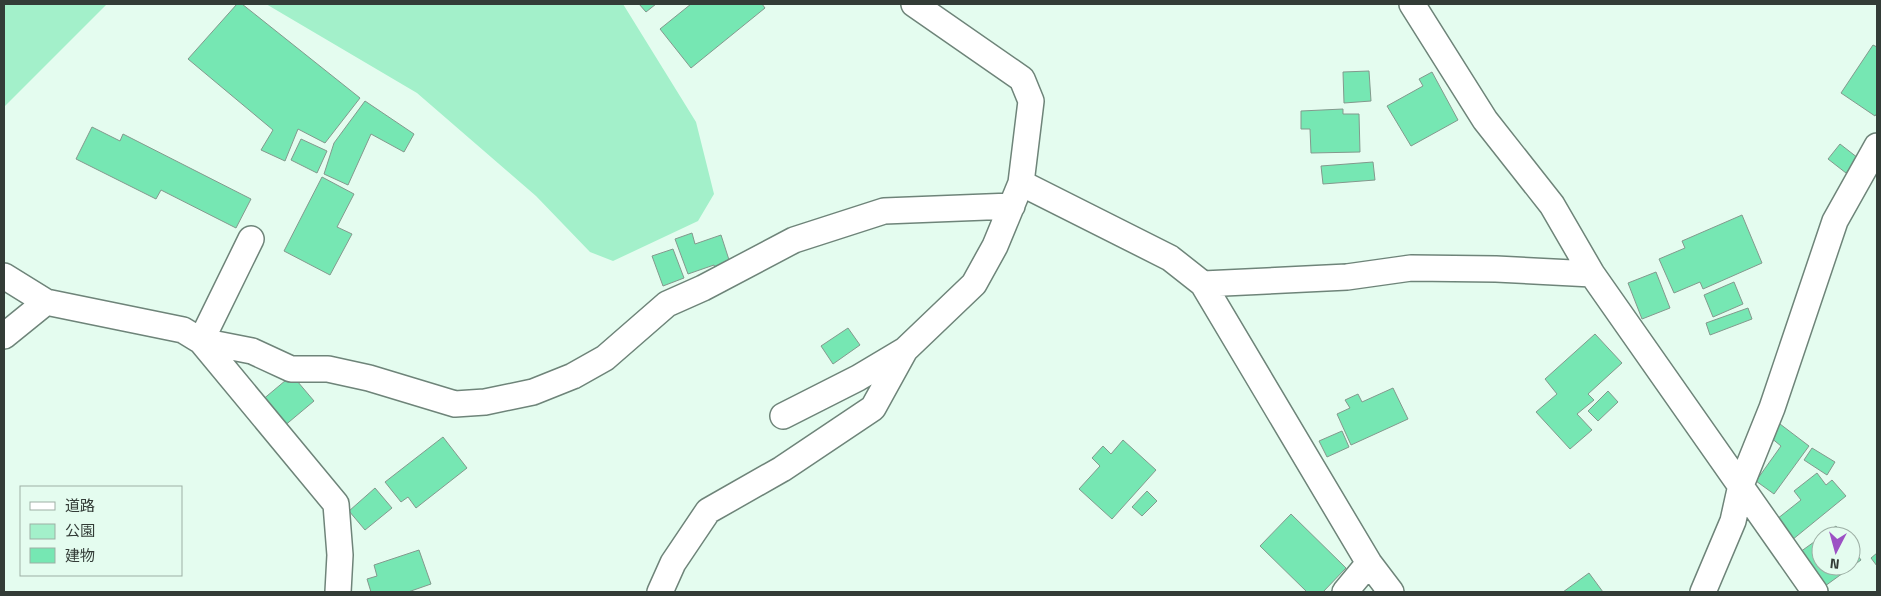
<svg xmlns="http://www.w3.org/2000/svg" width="1881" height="596" font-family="'Titillium Web','Noto Sans JP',sans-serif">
<rect width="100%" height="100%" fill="#e4fcef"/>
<!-- green -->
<path fill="#a3f0ca" d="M4 4H107L4 107Z
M266 4H623L696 122 714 194 698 221 613 261 590 252 536 196 417 93Z"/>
<!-- building -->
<path fill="#76e7b3" stroke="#83998d" d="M237 4H242L360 98 325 143 298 129 285 161 261 150 273 130 188 59Z
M639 4H656L646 12Z
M691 4H762L765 8 691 68 660 29Z
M1873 45 1877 47V113L1875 116 1841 93Z
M1369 71 1371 101 1344 103 1343 72Z
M1432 72 1458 120 1411 146 1387 106 1423 86 1419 79Z
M365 101 414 134 404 152 371 134 348 185 324 174 334 143Z
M1343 109V114H1359L1360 152 1311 153 1310 129H1301V111Z
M92 127 120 141 123 134 251 199 236 228 161 190 156 199 76 159Z
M301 139 327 151 317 173 291 160Z
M1840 144 1858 158 1846 173 1828 159Z
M1373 162 1375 180 1323 184 1321 166Z
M322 177 354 194 337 227 352 234 330 275 284 251Z
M1742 215 1762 263 1703 289 1700 282 1674 293 1659 259 1685 248 1682 241Z
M692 233 695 244 721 235 731 266 716 271 714 265 688 274 675 239Z
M673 249 684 278 663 286 652 256Z
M1656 272 1670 308 1642 319 1628 283Z
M1734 282 1743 304 1713 317 1704 295Z
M1748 308 1752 319 1710 335 1706 323Z
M848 328 860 345 833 364 821 346Z
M1595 334 1622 363 1588 394 1594 400 1577 414 1592 430 1570 449 1536 412 1557 394 1545 379Z
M292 375 314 401 283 427 261 401Z
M1393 388 1408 419 1351 445 1337 414 1350 408 1345 400 1358 394 1362 402Z
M1608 391 1618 402 1598 421 1588 411Z
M1780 424 1809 446 1774 494 1756 481 1781 446 1770 437Z
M1342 431 1349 447 1327 457 1319 441Z
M443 437 467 468 416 508 408 497 401 502 385 482Z
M1123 440 1156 470 1112 519 1079 489 1100 466 1092 458 1103 446 1111 454Z
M1812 448 1835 462 1827 475 1804 460Z
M1817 473 1826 485 1832 480 1846 496 1792 540 1777 519 1801 500 1794 491Z
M375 488 392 508 365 530 349 511Z
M1147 491 1157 501 1142 516 1132 507Z
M1291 514 1346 568 1323 592H1307L1260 546Z
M1836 526 1843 536H1822Z
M1821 537V566H1851V546L1861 560 1825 586 1800 552Z
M419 550 431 584 408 592H371L367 579 377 576 374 565Z
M1877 553V566L1871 558Z
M1589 573 1603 592H1563Z"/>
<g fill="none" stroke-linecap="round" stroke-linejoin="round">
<defs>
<path id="street" d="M1412 4 1485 120 1552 205 1592 274 1815 592
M1021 183 1170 258 1203 284 1369 563 1391 592
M251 239 201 341 252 351 291 369H328L369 378 455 404 485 402 533 392 573 376 605 358 667 304 703 288 794 240 884 211 1012 206
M4 276 46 302 183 330 201 341 336 504 340 555 338 592
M1203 284 1347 277 1411 268 1496 269 1592 274
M4 336 46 302
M783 416 858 378 905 350
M660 592 673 563 708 511 782 469 873 408 905 350 974 284 995 246 1021 183 1031 101 1022 79 914 4
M1345 592 1369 563
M1703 592 1733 521 1741 485 1772 408 1835 221 1877 146"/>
</defs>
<!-- street casing -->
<use href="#street" stroke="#6e8479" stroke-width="28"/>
<!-- street -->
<use href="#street" stroke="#fff" stroke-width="25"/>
</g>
<!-- border -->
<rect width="1881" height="596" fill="none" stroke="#333c37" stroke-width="10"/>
<!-- legend -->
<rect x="20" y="486" width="162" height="90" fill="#e4fcef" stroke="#9dafa5"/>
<rect x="30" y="502" width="25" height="8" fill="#ffffff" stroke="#9dafa5"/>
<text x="65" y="511" font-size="15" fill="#333c37">道路</text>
<rect x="30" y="524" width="25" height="15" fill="#a3f0ca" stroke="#9dafa5"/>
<text x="65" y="536" font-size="15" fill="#333c37">公園</text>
<rect x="30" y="548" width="25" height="15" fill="#76e7b3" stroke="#9dafa5"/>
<text x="65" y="561" font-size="15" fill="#333c37">建物</text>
<!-- north arrow -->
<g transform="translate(1836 551) rotate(186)"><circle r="24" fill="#e4fcef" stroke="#9dafa5"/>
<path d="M0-4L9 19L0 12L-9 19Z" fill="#9c51c4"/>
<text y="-8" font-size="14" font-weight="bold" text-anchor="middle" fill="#333c37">N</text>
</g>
</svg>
